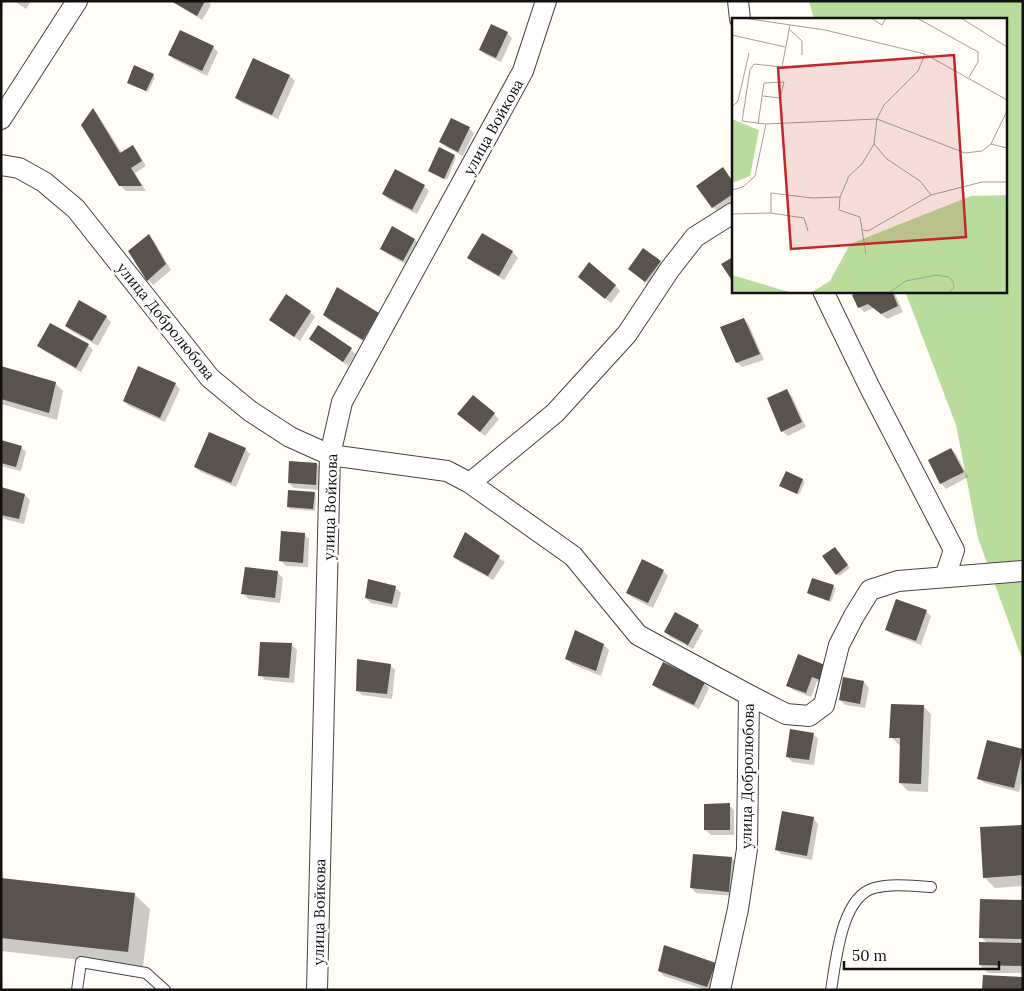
<svg xmlns="http://www.w3.org/2000/svg" width="1024" height="991" font-family="Lora,serif">
<rect width="100%" height="100%" fill="#fffdf5"/>
<!-- forest -->
<path fill="#b9dc9c" d="M809 1H1023V657L1021 656 978 538 956 425 905 291H1005V19H814Z"/>
<!-- shadow -->
<path fill="#0003" d="M14 1H31L26 9Z
M171 1H207L211 5 202 20Z
M507 33 512 38 501 62 486 55 481 50Z
M213 47 218 52 207 76 175 60 169 55Z
M253 60 290 76 295 81 278 119 242 103 236 98Z
M153 75 155 77 148 92 131 84Z
M93 110 98 115 122 153 132 147 138 152 146 166 135 173 146 191H126L120 185Z
M469 128 474 133 463 156 446 147 441 142Z
M454 156 456 158 447 180 429 171Z
M723 169 733 181V202L718 212 713 207Z
M424 186 429 191 417 214 388 199 383 194Z
M482 234 513 252 518 258 504 280 474 263 469 257Z
M149 236 154 241 171 270 153 285 148 280Z
M415 240 420 245 409 266 387 254 382 249Z
M660 262 665 267 651 286 629 269Z
M585 282 615 285 620 291 611 303Z
M862 291H894L903 312 887 319 874 308 864 312 859 307Z
M310 312 315 317 300 341 271 320Z
M378 314 383 319 368 344 329 320 324 315Z
M106 317 111 322 98 346 71 331 66 326Z
M744 319 749 325 764 360 742 367 737 362Z
M319 327 356 354 348 366 310 339Z
M88 345 93 350 81 372 44 351 38 346Z
M1 367 55 383 63 391 57 420 1 404Z
M175 384 180 389 165 422 129 406 124 401Z
M787 391 792 396 806 427 788 436 782 431Z
M494 414 499 419 485 436 464 418Z
M1 442 21 447 26 452 21 471 1 466Z
M245 449 250 454 236 487 201 472 195 467Z
M951 449 956 454 968 477 946 489 941 483Z
M317 464 322 469 320 490 294 488 289 483Z
M803 480 805 482 799 495 781 486Z
M1 489 25 495 30 500 24 524 1 518Z
M314 493 316 495 315 511 290 509 288 507Z
M304 534 309 539 308 567 286 566 281 561Z
M466 534 505 562 493 580 460 562 455 557Z
M837 551 850 568 839 576 837 574Z
M663 571 668 576 653 608 633 598 628 593Z
M277 572 283 578 280 603 248 599 243 593Z
M833 586 836 588 831 602 810 595 808 593Z
M396 588 401 593 397 608 371 603 366 598Z
M926 611 931 616 921 645 892 634 887 629Z
M698 626 703 631 693 649 670 637 665 632Z
M291 644 297 650 294 683 265 680 260 675Z
M604 645 609 650 601 676 572 664 567 659Z
M799 656 825 684 817 681 811 697 793 690 788 685Z
M390 665 395 670 392 699 362 695 357 690Z
M864 682 869 688 865 708 845 705 840 700Z
M704 683 709 688 699 709 659 690 654 685Z
M923 706 931 714 928 792 908 791 900 783 901 745H899L891 737Z
M813 734 818 739 814 765 792 762 787 756Z
M1023 750V777L1019 792 984 783 979 778Z
M729 805 734 810V835H711L706 830Z
M813 818 818 824 812 860 781 854 776 849Z
M1023 826V886L995 888 984 877Z
M732 858 737 864 734 896 696 893 691 887Z
M1 879 134 894 150 909 143 967 1 951Z
M1023 901V973H988L980 965 987 943 981 937Z
M715 964 720 969 713 990H706L664 976 659 971Z"/>
<!-- building -->
<path fill="#5a524d" d="M171 1H205L197 16Z
M491 24 508 32 496 58 479 50Z
M180 30 214 46 202 71 168 55Z
M253 58 290 75 272 115 235 98Z
M134 65 154 74 146 91 127 83Z
M93 108 120 153 133 145 142 161 131 168 142 186H119L81 125Z
M451 118 470 127 458 152 439 142Z
M439 147 455 155 444 179 428 171Z
M723 167 733 182V194L712 208 696 186Z
M395 169 425 185 412 210 382 194Z
M392 226 415 239 403 261 380 249Z
M482 233 513 251 499 276 467 258Z
M149 234 166 264 147 281 128 251Z
M643 248 661 261 645 282 628 269Z
M733 257V282L721 264Z
M589 262 616 285 605 299 578 277Z
M337 287 379 313 363 340 323 315Z
M859 291H892L898 306 881 314 868 304 858 308 852 295Z
M286 294 311 311 294 337 269 320Z
M79 300 107 316 92 341 65 326Z
M744 318 760 354 736 363 720 327Z
M50 323 89 344 76 368 37 346Z
M318 325 352 348 343 362 309 339Z
M1 366 56 382 49 413 1 399Z
M138 366 176 383 160 418 123 401Z
M787 389 802 422 781 432 767 398Z
M473 395 495 413 480 432 457 414Z
M209 432 246 448 231 483 194 467Z
M1 440 22 446 16 467 1 463Z
M951 448 964 472 940 484 928 460Z
M289 461 317 463 316 485 288 483Z
M786 471 803 479 797 494 779 486Z
M1 487 25 494 19 519 1 515Z
M288 490 315 492 313 509 287 507Z
M281 531 305 533 303 563 279 561Z
M465 532 500 556 488 576 453 557Z
M835 547 848 565 836 575 822 556Z
M642 559 664 570 648 603 626 593Z
M245 567 278 571 275 598 241 594Z
M812 578 834 585 829 601 807 593Z
M368 579 396 586 392 604 365 598Z
M896 599 927 610 916 641 885 630Z
M675 612 699 625 688 645 664 632Z
M575 630 604 644 596 671 565 659Z
M260 642 292 643 289 678 258 676Z
M798 654 825 665 820 680 812 677 806 693 786 686Z
M357 659 391 664 387 694 356 691Z
M663 662 705 682 694 705 652 685Z
M843 677 864 681 860 704 839 700Z
M891 704 924 705 921 784 899 783 900 738H889Z
M790 729 814 733 809 760 786 757Z
M987 740 1023 749 1014 788 977 779Z
M730 803V830H704V804Z
M782 811 814 817 807 856 775 850Z
M1023 825V875L983 878 980 827Z
M693 854 732 857 729 892 690 888Z
M1 878 135 893 128 952 1 938Z
M980 899 1023 900V939L979 938Z
M979 942 1023 943V966L979 965Z
M664 945 716 963 707 987 658 971Z
M983 975 1023 977V990H982Z"/>
<g fill="none" stroke-linecap="round" stroke-linejoin="round">
<defs>
<path id="lane" d="M77 990 81 962 146 973 165 990
M831 990C836 961 841 897 874 888 893 883 912 886 931 887"/>
<path id="street" d="M738 1 740 19
M1 119 77 1
M1 165 19 168 44 182 76 209 210 378 250 411 290 437 330 455 447 471 470 483 573 556 638 635 749 695 747 849 738 909 720 990
M823 291 869 386 954 550 945 577
M470 483 555 413 627 334 670 269 695 237 733 213
M749 695 786 714 809 716 824 705 839 645 854 616 870 590 898 581 1023 571
M317 990 330 455 342 402 523 71 546 1"/>
</defs>
<!-- lane casing -->
<use href="#lane" stroke="#444" stroke-width="12"/>
<!-- street casing -->
<use href="#street" stroke="#444" stroke-width="22"/>
<!-- lane -->
<use href="#lane" stroke="#fff" stroke-width="10"/>
<!-- street -->
<use href="#street" stroke="#fff" stroke-width="20"/>
</g>
<g text-anchor="middle" dominant-baseline="central" stroke-width="5" stroke-linejoin="round" paint-order="stroke">
<!-- street labels -->
<g font-size="15" fill="#111" stroke="#fff">
<text transform="translate(493 127) rotate(-61)">улица Войкова</text>
<text transform="translate(166 321) rotate(51)">улица Добролюбова</text>
<text transform="translate(330 507) rotate(-88)">улица Войкова</text>
<text transform="translate(747 776) rotate(-89)">улица Добролюбова</text>
<text transform="translate(319 912) rotate(-89)">улица Войкова</text>
</g>
</g>
<!-- overview -->
<g transform="translate(732 18)">
<rect width="275" height="275" fill="#fffdf5"/>
<path d="M0 101 27 112 18 158 0 165ZM275 177V275H0V257L57 274H80L98 263 118 226 239 178Z" fill="#b9dc9c"/>
<path fill="none" stroke="#a09f9a" stroke-width="1" d="M11 0 93 12 193 36 275 82M139 0 150 7 154 0M185 0 246 34V44L237 59M229 0 275 29M58 7 50 49 22 46 18 52 10 103 34 106 145 101 233 135 250 133 259 126M57 11 70 23V37M0 17 53 29M0 89 6 83 17 35M275 93 259 126 275 130M26 106 32 65 52 64 48 80 31 78M142 126 155 141 188 163 199 177M0 172 11 169 23 158 34 106M108 179 107 192 128 199 134 237M39 195 72 200 76 213M0 196 39 195V175L80 180 108 179 117 158 130 146 142 126 145 101 152 87 186 53 193 36M131 212 136 213 199 177 250 164H275M156 275 174 263 204 257 217 259 221 264 222 269 217 275"/>
<path fill="#c4262e" fill-opacity="0.15" stroke="#c4262e" stroke-width="2.5" d="M222 37 234 219 59 231 46 50Z"/>
<rect width="275" height="275" fill="none" stroke="#111" stroke-width="2.5"/>
</g>
<!-- border -->
<rect width="1024" height="991" fill="none" stroke="#111111" stroke-width="5"/>
<!-- scale -->
<path d="M844 961v8h155v-8" fill="none" stroke="#111111" stroke-width="2.5"/>
<text x="852" y="961" font-size="15" fill="#111111" stroke="#ffffff" stroke-width="4" paint-order="stroke">50 m</text>
</svg>
